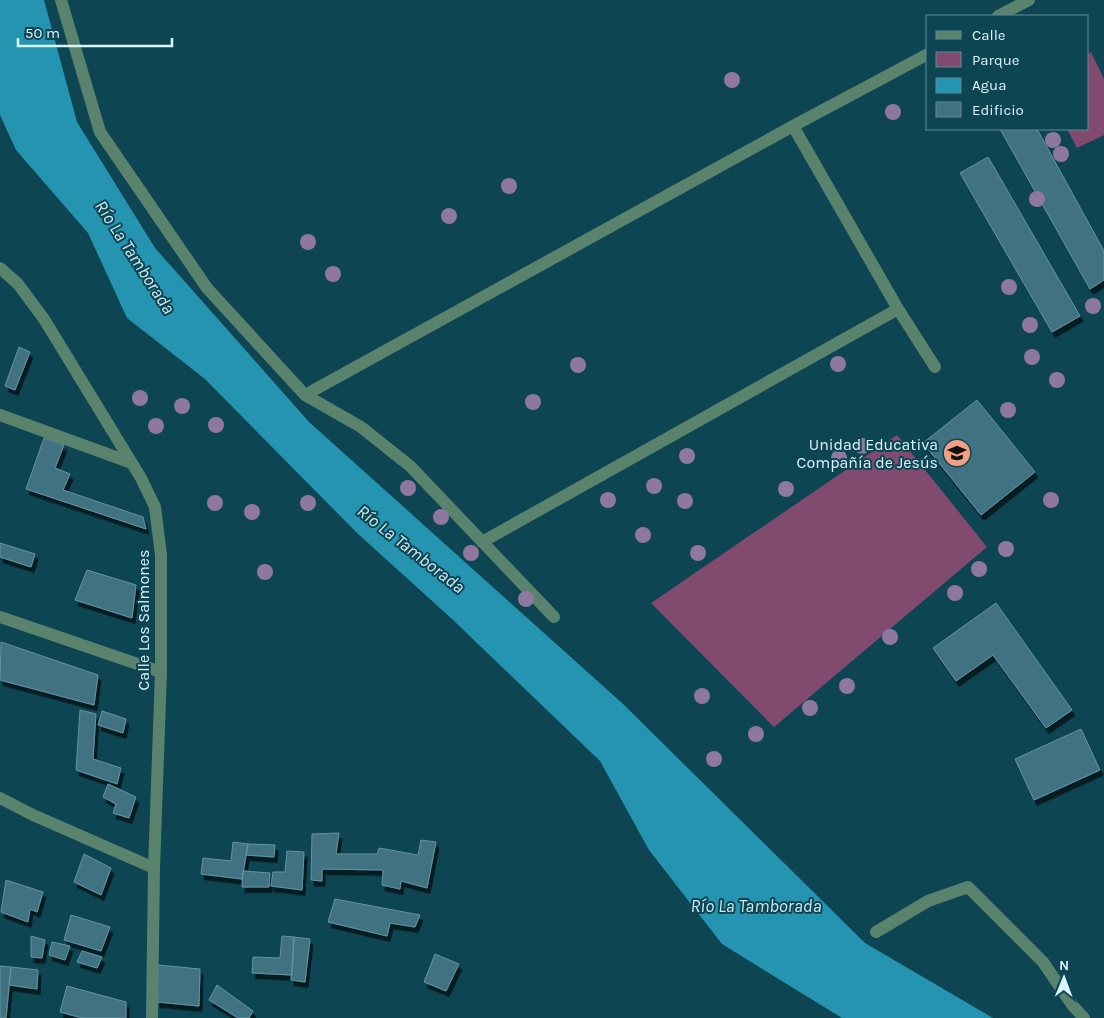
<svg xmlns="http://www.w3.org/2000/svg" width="1104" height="1018" font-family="Karla,sans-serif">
<defs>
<filter id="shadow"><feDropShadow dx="3" dy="5.5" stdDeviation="0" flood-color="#0009"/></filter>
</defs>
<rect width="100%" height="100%" fill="#0e4553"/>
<!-- green -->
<path fill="#814b70" d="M1091 52 1104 79V135L1077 148 1067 129H1088V54Z
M897 435 987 547 774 727 651 603Z"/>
<!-- water -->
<path fill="#2594b0" d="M0 0H44L77 122 155 248 309 422 622 703 865 943 993 1018H842L722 944 649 850 600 761 452 619 357 533 205 379 127 318 88 233 16 150 0 115Z"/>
<!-- building -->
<path fill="#407282" stroke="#6295a4" filter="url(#shadow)" d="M1000 129H1037L1104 251V280L1090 289Z
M988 157 1080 316 1052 332 960 173Z
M19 347 30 352 15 390 5 386Z
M977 400 1035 472 981 515 923 443Z
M44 438 64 445 55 468 70 474 63 490 143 517 146 529 26 489Z
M0 543 35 554 31 567 0 557Z
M87 570 136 585 132 618 75 600Z
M996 603 1072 710 1046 728 993 655 956 681 933 648Z
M1 642 98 675 94 705 0 680Z
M80 710 96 714 93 759 121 768 117 784 76 770Z
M102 711 126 719 123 733 98 725Z
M1081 729 1100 770 1034 800 1015 759Z
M108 784 136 797 129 818 113 813 116 804 103 797Z
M339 833 336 854H377L379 848 418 855 421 840 436 842 427 888 401 881 400 889 382 885 383 870 322 869V881L311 880 312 834Z
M233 842 248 844 242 879 201 874 203 858 231 861Z
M248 844 275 845 274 857 246 855Z
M287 851 304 852 302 890 271 886 273 872H285Z
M84 854 111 868 101 895 74 882Z
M243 871 270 873 269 887H242Z
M6 880 43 892 37 912 30 909 28 922 1 912Z
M335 899 420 915 415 927 390 923 387 936 328 922Z
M71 915 110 927 101 951 64 940Z
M31 936 45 940 42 958 31 957Z
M282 936 294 937 292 975 252 973 253 957 280 958Z
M294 937 310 939 305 982 291 980Z
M52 942 70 946 65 960 49 955Z
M82 951 102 957 97 968 77 962Z
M435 954 459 964 446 991 424 982Z
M158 965 200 969 199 1006 157 1002Z
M0 966 11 967 6 1018H0Z
M11 967 38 970 37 989 9 985Z
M217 985 253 1011 249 1018H238L209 1000Z
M67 986 126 1002V1018H82L60 1012Z"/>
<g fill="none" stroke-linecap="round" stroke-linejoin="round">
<!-- minor -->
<path stroke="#5a836d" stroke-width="12" d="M61 0 100 132 207 288 305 395 361 427 410 466 554 617
M998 16 1029 0
M793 126 898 309 935 367
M0 268 18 284 44 319 141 478 155 507 161 555V672L154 868 152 1018
M305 395 793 126 928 54
M0 415 132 463
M482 542 898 309
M0 617 161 672
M0 798 33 815 154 868
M876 932 928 901 968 887 1043 962 1073 1006 1084 1018"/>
</g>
<!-- trees -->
<g fill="#8f789e">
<circle cx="732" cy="80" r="8"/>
<circle cx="893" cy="112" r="8"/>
<circle cx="1053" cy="140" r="8"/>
<circle cx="1061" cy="154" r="8"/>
<circle cx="509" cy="186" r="8"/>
<circle cx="1037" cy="199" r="8"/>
<circle cx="449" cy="216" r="8"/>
<circle cx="308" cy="242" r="8"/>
<circle cx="333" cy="274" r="8"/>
<circle cx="1009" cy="287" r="8"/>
<circle cx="1093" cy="306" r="8"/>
<circle cx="1030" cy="325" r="8"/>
<circle cx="1032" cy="357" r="8"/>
<circle cx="838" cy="364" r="8"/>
<circle cx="578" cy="365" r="8"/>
<circle cx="1057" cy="380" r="8"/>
<circle cx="140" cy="398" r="8"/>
<circle cx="533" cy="402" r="8"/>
<circle cx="182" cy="406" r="8"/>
<circle cx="1008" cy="410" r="8"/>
<circle cx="216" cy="425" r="8"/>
<circle cx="156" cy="426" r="8"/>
<circle cx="862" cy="446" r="8"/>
<circle cx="687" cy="456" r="8"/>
<circle cx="839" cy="458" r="8"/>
<circle cx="654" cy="486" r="8"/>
<circle cx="408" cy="488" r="8"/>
<circle cx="786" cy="489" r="8"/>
<circle cx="608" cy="500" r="8"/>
<circle cx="1051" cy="500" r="8"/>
<circle cx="685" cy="501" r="8"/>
<circle cx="215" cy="503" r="8"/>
<circle cx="308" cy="503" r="8"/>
<circle cx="252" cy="512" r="8"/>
<circle cx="441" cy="517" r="8"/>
<circle cx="643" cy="535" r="8"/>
<circle cx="1006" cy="549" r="8"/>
<circle cx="471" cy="553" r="8"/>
<circle cx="698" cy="553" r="8"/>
<circle cx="979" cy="569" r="8"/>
<circle cx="265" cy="572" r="8"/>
<circle cx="955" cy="593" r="8"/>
<circle cx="526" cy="599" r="8"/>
<circle cx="890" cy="637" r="8"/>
<circle cx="847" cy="686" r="8"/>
<circle cx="702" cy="696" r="8"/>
<circle cx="810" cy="708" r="8"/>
<circle cx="756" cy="734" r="8"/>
<circle cx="714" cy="759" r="8"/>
</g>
<!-- icons -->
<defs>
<symbol id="school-disc" viewBox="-11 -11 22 22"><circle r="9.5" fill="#f39f83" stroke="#0e4553"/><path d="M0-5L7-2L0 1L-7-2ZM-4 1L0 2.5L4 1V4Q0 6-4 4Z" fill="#111"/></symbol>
</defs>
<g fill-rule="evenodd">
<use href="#school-disc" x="941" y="437" width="32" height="32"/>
</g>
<g text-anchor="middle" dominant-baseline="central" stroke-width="4" stroke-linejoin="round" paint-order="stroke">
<!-- poi labels -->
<g font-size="16" fill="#daf4fd" stroke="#0e4553" text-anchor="end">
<text x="938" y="444">Unidad Educativa<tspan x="938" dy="18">Compañía de Jesús</tspan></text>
</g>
<!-- street labels -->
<g font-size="16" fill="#daf4fd" stroke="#0e4553">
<text transform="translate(143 620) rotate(-90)">Calle Los Salmones</text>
</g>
<!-- water labels -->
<g font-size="18" font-style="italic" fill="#cde9f2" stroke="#0e4553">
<text transform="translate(135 257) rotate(57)">Río La Tamborada</text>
<text transform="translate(411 549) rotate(38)">Río La Tamborada</text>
<text x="756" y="906">Río La Tamborada</text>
</g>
</g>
<!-- legend -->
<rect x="926" y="15" width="162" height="115" fill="#0e4553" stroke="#608b97"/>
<rect x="936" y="31" width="25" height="8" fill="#5a836d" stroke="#608b97"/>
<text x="972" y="40" font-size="15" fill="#daf4fd">Calle</text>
<rect x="936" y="52" width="25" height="15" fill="#814b70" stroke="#608b97"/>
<text x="972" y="65" font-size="15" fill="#daf4fd">Parque</text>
<rect x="936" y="78" width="25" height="15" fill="#2594b0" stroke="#608b97"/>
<text x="972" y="90" font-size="15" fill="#daf4fd">Agua</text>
<rect x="936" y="102" width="25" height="15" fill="#407282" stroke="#608b97"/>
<text x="972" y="115" font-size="15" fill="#daf4fd">Edificio</text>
<!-- north arrow -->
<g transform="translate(1064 978) rotate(1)" stroke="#0e4553" stroke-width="4" paint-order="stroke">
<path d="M0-4L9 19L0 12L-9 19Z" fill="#daf4fd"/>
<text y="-8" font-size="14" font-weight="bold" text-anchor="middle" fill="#daf4fd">N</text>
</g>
<!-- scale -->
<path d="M18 38v8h154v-8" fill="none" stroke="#daf4fd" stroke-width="2.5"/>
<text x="25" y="38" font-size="15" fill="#daf4fd" stroke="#0e4553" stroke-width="4" paint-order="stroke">50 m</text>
</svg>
